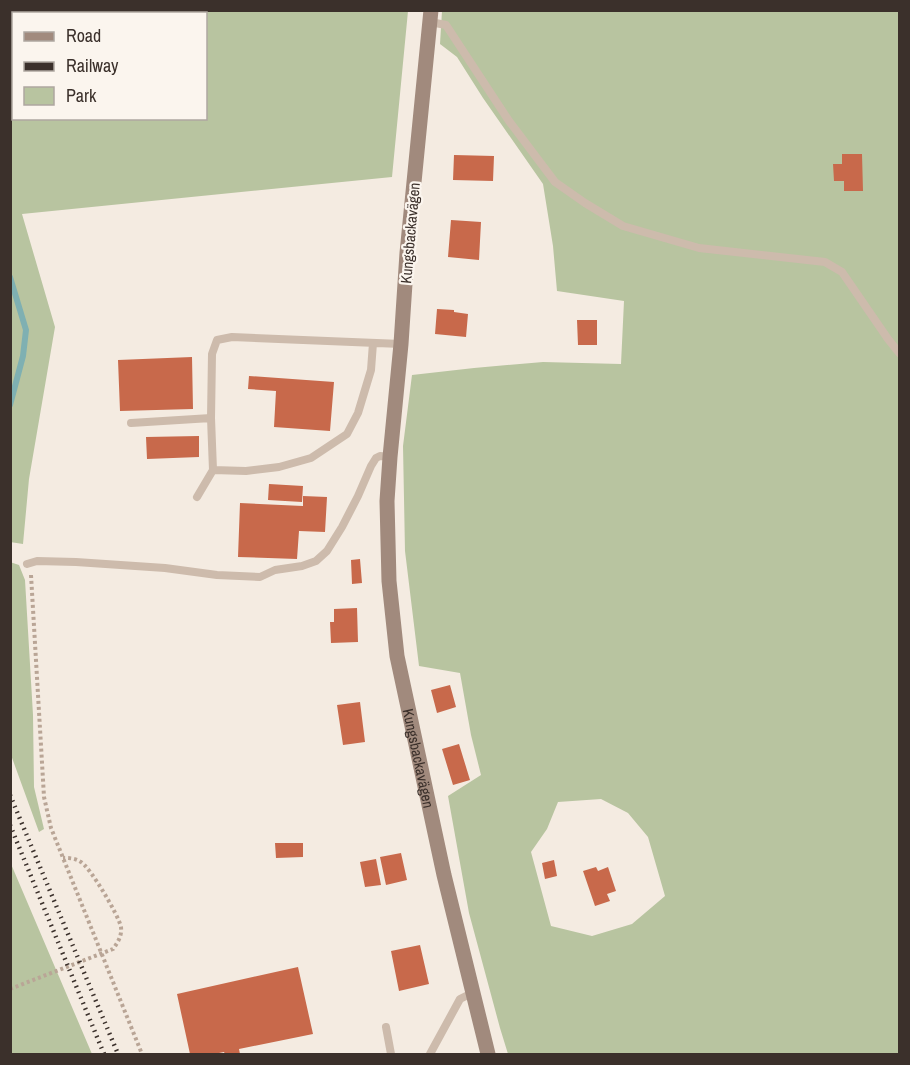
<svg xmlns="http://www.w3.org/2000/svg" width="910" height="1065" font-family="'Archivo Narrow',sans-serif">
<rect width="100%" height="100%" fill="#f4ebe1"/>
<!-- green -->
<path fill="#b8c4a0" fill-rule="evenodd" d="M10 11H408L392 177 22 214 55 327 29 479 23 544 10 542ZM14 14H206V118H14Z
M442 11H899V1054H808L807 1053 796 1054H508L500 1028 469 913 448 796 481 775 471 735 460 673 419 666 405 551 403 446 412 375 474 368 543 362 621 364 624 301 557 291 553 246 543 184 483 98 457 57 440 44ZM601 799 628 813 648 837 665 896 632 924 592 936 551 926 531 852 547 829 558 802Z
M10 562 19 565 25 580 33 715 34 787 44 829 39 832 11 755Z
M11 864 92 1054H11Z"/>
<g fill="none" stroke-linecap="round" stroke-linejoin="round">
<!-- stream -->
<path stroke="#7fb0b2" stroke-width="6" d="M10 277 26 330 23 356 10 405"/>
</g>
<!-- building -->
<path fill="#c8694b" d="M842 154H862L863 191H844V181H834L833 164H842Z
M454 155 494 156 493 181 453 180Z
M451 220 481 222 479 260 448 257Z
M437 309 454 310V312L468 314 466 337 435 334Z
M577 320H597V345H578Z
M192 357 193 409 120 411 118 360Z
M249 376 334 382 330 431 274 427 276 391 248 389Z
M199 436V457L147 459 146 437Z
M269 484 303 486 302 502 268 500Z
M303 496 327 497 325 532 299 531 297 559 238 557 240 503 303 506Z
M360 559 362 583 352 584 351 560Z
M357 608 358 642 331 643 330 622H334V609Z
M450 685 456 707 437 713 431 690Z
M360 702 365 742 343 745 337 705Z
M459 744 470 780 453 785 442 749Z
M275 843H303V857L276 858Z
M401 853 407 880 386 885 380 857Z
M376 859 381 885 365 887 360 862Z
M554 860 557 876 545 879 542 863Z
M596 867 598 871 608 867 616 891 607 894 610 901 595 906 583 871Z
M420 945 429 984 399 991 391 951Z
M298 967 313 1034 239 1049 240 1054H225L224 1052 214 1054H190L177 994Z"/>
<g fill="none" stroke-linecap="round" stroke-linejoin="round">
<!-- path -->
<path stroke="#b9a596" stroke-width="4" stroke-dasharray="3 3" stroke-linecap="butt" d="M31 575 44 797 51 828 142 1054
M10 989 113 949C118 942 122 936 121 927 119 916 90 867 81 862 75 858 69 858 63 858"/>
<!-- lane -->
<path stroke="#cdbbac" stroke-width="8" d="M430 22 446 25 509 121 555 182 585 203 623 226 699 248 825 262 842 272 888 339 900 354
M131 423 211 418
M213 470 246 471 279 467 311 458 347 434 358 413 371 370 373 343
M197 497 213 470 211 418 212 354 217 340 232 337 401 344
M27 564 37 561 76 562 165 568 217 575 260 577 275 570 302 566 316 561 327 551 342 527 358 496 371 466 376 458 380 456 390 457
M386 1027 391 1054
M430 1054 460 999 472 993"/>
<!-- secondary -->
<path stroke="#a18a7d" stroke-width="15" id="s1" d="M431 10 407 253 401 344 390 457 387 501 389 581 397 656 444 875 488 1054"/>
<!-- rail -->
<path stroke="#3b302b" stroke-width="4.5" stroke-dasharray="1.5 4.5" stroke-linecap="butt" d="M10 795 118 1054
M10 825 104 1054"/>
</g>
<g text-anchor="middle" dominant-baseline="central" stroke-width="4.5" stroke-linejoin="round" paint-order="stroke">
<!-- street labels -->
<g font-size="15" fill="#3b302b" stroke="#fbf5ee">
<text transform="translate(410 233) rotate(-85)">Kungsbackavägen</text>
<text stroke="none"><textPath href="#s1" startOffset="753">Kungsbackavägen</textPath></text>
</g>
</g>
<!-- border -->
<rect width="910" height="1065" fill="none" stroke="#3b302b" stroke-width="24"/>
<!-- legend -->
<rect x="12" y="12" width="195" height="108" fill="#fbf5ee" stroke="#aea6a0" stroke-width="1.5"/>
<rect x="24" y="32" width="30" height="9" fill="#a18a7d" stroke="#aea6a0" stroke-width="1.5"/>
<text x="66" y="42" font-size="18" fill="#3b302b">Road</text>
<rect x="24" y="62" width="30" height="9" fill="#3b302b" stroke="#aea6a0" stroke-width="1.5"/>
<text x="66" y="72" font-size="18" fill="#3b302b">Railway</text>
<rect x="24" y="87" width="30" height="18" fill="#b8c4a0" stroke="#aea6a0" stroke-width="1.5"/>
<text x="66" y="102" font-size="18" fill="#3b302b">Park</text>
</svg>
